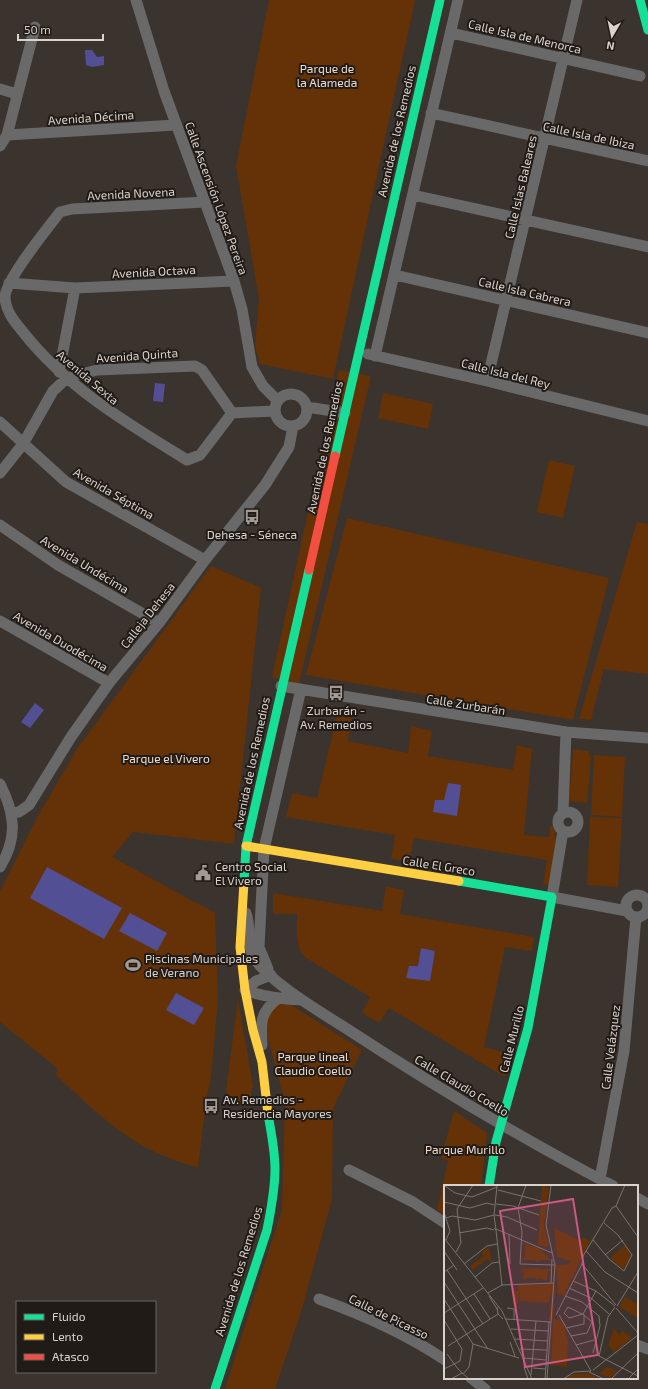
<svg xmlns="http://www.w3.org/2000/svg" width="648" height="1389" font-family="'Exo 2',sans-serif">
<rect width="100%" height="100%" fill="#3a332e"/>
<!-- green -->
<path fill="#643206" d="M269 0H415L333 379 260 364 255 346 259 299 236 166Z
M339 370 371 376 299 684 272 677Z
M383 393 433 404 428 429 378 418Z
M549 460 575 466 563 518 537 512Z
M347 518 609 578 573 720 306 675Z
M637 522 648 524V674L604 669 591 720 579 719Z
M211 566 261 588 234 844 133 832 112 857 215 913 218 1000 211 1077 207 1096 198 1168C176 1161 153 1153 133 1140 105 1122 80 1098 56 1075L57 1068 0 1022V891L38 816 77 749Z
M337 716 351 718 348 741 408 753 411 726 432 731 428 756 513 770 517 745 532 749 524 835 549 837 550 826H553L556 839 550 885 543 884 547 860 414 838 409 862 391 859 395 835 286 817 292 793 317 798Z
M573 749 588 751 591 758 587 803 569 801Z
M594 755 625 757 622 817 591 815Z
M590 817 622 818 618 887 587 885Z
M386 886 404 890 400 914 534 937 532 951 505 947 484 1047 510 1054 505 1077 389 1008 379 1023 362 1013 370 997 306 958C294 946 297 930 297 914H273V893L382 911Z
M238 999 253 1086 248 1105C237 1103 231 1101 226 1091Z
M280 1004H290L362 1050 333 1108 332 1199 302 1309 275 1389H225L282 1209 285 1103 265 1027 272 1008Z
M454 1111 487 1133 481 1186H445V1215L437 1210 448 1161 441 1157Z"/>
<!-- water -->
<path fill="#534f95" d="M85 50H92L97 57 104 56V65L92 67 86 65Z
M155 383 165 384 163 402 153 401Z
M35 703 44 710 30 728 21 722Z
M448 783 461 785 457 816 433 812 435 800H444Z
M47 867 122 908 104 939 30 898Z
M130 913 167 933 157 951 119 931Z
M421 948 435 951 430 981 406 978 409 966H418Z
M176 993 204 1008 194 1025 166 1010Z"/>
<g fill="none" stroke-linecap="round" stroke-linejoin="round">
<!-- street -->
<path stroke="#6a696a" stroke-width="11" d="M136 0 164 91 234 281 242 309 252 367 263 386 277 400
M451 33 640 76
M0 89 17 94
M431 113 648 161
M7 135 176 125
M0 146 7 135 35 27
M413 195 648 247
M205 202 72 209 60 212C48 228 4 281 5 298 6 312 15 322 23 332 67 388 127 423 187 460L200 455 232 413
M395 275 648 333
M9 283 75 288
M368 354 487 381 648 421
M375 356 458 0
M59 372 75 288 234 281
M487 381 577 0
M275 410a16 16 0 1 1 32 0a16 16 0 1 1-32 0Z
M307 407 345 413
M232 413 274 411
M0 422 66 482 205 560
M0 473 23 444 53 391 67 378 97 370 195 366 202 370 232 413
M0 525 58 565 159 623
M0 621 109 683
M281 686 566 732 648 738
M0 784C15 813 18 838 0 867
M558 822a10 10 0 1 1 20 0a10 10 0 1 1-20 0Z
M12 813 19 812 29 805 71 737 109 683 159 623 205 560 265 485 289 447 293 426
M563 813 566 732
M563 831 552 897 627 911
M626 906a11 11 0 1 1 22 0a11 11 0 1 1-22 0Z
M246 913C252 930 245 943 255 959 270 982 320 1012 344 1027 431 1084 521 1138 613 1186
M268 969 259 947 264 849 301 689
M271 975 256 981 245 990C264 997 281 999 302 1000
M262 1045C261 1023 259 1014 277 999
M349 1170 413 1202 445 1223
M600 1179 624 1051 636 917
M637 1198 648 1204
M319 1299C364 1315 405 1333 445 1360
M637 1345 648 1349
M471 1378 485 1389"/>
<!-- fast -->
<path stroke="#16e098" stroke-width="9" d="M640 0 648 30
M335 456 440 0
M459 881 552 897 528 1028 496 1142 489 1186
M244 882 246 846 309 570
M215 1389 267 1230C271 1210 275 1189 275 1169 275 1150 271 1132 268 1114"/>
<!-- slow -->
<path stroke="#ffcf43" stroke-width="9" d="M246 846 459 881
M244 882 240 947 245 990 253 1030 262 1062 268 1114"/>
<!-- jam -->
<path stroke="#f24e42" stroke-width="9" d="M309 570 335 456"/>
</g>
<!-- icons -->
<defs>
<symbol id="bus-bare" viewBox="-9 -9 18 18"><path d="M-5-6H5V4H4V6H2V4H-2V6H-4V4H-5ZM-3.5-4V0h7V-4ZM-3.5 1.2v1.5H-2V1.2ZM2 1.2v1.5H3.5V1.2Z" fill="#a29a95" stroke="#211b17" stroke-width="2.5" paint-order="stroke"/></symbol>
<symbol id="civic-bare" viewBox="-9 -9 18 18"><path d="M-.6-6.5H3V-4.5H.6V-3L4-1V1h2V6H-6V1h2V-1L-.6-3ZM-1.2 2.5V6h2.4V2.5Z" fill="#a29a95" stroke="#211b17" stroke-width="2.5" paint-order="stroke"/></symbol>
<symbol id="stadium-bare" viewBox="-9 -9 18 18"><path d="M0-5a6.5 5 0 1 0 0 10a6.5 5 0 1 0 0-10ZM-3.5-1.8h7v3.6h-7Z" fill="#a29a95" stroke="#211b17" stroke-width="2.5" paint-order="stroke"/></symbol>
</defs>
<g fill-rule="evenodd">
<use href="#bus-bare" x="241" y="506" width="22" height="22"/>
<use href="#bus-bare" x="325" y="682" width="22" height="22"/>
<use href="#civic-bare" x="192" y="862" width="22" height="22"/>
<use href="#stadium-bare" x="122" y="954" width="22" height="22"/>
<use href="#bus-bare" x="200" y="1095" width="22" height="22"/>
</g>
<g text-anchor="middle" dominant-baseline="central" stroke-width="4" stroke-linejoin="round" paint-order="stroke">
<!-- street labels -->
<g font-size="12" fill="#dad2cd" stroke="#211b17">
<text transform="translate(525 36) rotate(13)">Calle Isla de Menorca</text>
<text transform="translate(91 117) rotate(-4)">Avenida Décima</text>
<text transform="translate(396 131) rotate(-77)">Avenida de los Remedios</text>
<text transform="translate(589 135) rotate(12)">Calle Isla de Ibiza</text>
<text transform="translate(520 187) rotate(-77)">Calle Islas Baleares</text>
<text transform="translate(131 193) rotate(-3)">Avenida Novena</text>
<text transform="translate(217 198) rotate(70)">Calle Ascensión López Pereira</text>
<text transform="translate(154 271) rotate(-3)">Avenida Octava</text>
<text transform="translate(525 291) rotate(13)">Calle Isla Cabrera</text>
<text transform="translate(137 355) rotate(-4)">Avenida Quinta</text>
<text transform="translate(506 373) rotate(14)">Calle Isla del Rey</text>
<text transform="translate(88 377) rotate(40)">Avenida Sexta</text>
<text transform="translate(324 447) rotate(-78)">Avenida de los Remedios</text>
<text transform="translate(114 493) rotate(30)">Avenida Séptima</text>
<text transform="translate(85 564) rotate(31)">Avenida Undécima</text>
<text transform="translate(147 615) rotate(-52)">Calleja Dehesa</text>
<text transform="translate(61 641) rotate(30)">Avenida Duodécima</text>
<text transform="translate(466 704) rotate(9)">Calle Zurbarán</text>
<text transform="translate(251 763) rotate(-78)">Avenida de los Remedios</text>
<text transform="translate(439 865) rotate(9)">Calle El Greco</text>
<text transform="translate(511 1039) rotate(-76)">Calle Murillo</text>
<text transform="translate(610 1047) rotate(-83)">Calle Velázquez</text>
<text transform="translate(462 1085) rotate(31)">Calle Claudio Coello</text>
<text transform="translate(238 1271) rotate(-73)">Avenida de los Remedios</text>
<text transform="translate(389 1316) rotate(26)">Calle de Picasso</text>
</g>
<!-- park labels -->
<g font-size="12" fill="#efdacc" stroke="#211b17">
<text x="327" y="68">Parque de<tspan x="327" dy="14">la Alameda</tspan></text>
<text x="166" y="758">Parque el Vivero</text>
<text x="313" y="1056">Parque lineal<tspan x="313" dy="14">Claudio Coello</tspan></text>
<text x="465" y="1149">Parque Murillo</text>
</g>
<!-- poi labels -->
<g font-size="12" fill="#dad2cd" stroke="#211b17" text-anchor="start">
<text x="252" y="534" text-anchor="middle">Dehesa - Séneca</text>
<text x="336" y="710" text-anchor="middle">Zurbarán -<tspan x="336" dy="14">Av. Remedios</tspan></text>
<text x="215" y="866">Centro Social<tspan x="215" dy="14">El Vivero</tspan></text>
<text x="145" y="958">Piscinas Municipales<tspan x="145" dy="14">de Verano</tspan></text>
<text x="223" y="1099">Av. Remedios -<tspan x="223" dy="14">Residencia Mayores</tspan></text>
</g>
</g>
<!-- overview -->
<g transform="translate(444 1185)">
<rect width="194" height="194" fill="#3a332e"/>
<path d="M98 0 105 3 100 40 105 60 103 63 94 59ZM110 43 137 56 139 52 146 56 120 110 114 109 112 80 124 79 126 76 113 72ZM78 58 95 63 107 75H95L94 78 92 75H77L80 73 81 61ZM181 60 187 71 179 84 166 73ZM45 62 48 77 43 74 29 85 26 81 40 71 37 67ZM76 81 77 83 92 84 94 81 95 84H107V86H104L103 96 95 93 94 96 92 93H82L80 96V86L77 87ZM111 99 109 134 119 136 124 156 123 182 107 180 109 135H105L108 101 105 118 75 116 76 101 73 123H70L68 106H74V100ZM181 112 194 119V133L175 122ZM170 143 176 151 175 149 179 146 188 153 170 167 164 160ZM163 182 173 186 166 193 155 188ZM144 188 157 194H120L125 190Z" fill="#643206"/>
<path fill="none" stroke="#7a736e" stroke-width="1" d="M82 0 74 23 78 47 76 79 111 80M1 1 11 8 28 12 53 2M54 5 97 16M0 17 26 23 43 18 50 20M52 19 69 21 95 30M172 21 194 52M0 27 6 46 2 55M51 30 63 32 93 45M2 33 8 31 31 35 50 30M50 43 52 45 50 30 53 1M52 44 108 68M52 45 58 100M15 48 43 43 50 45M65 49 66 79M0 53 58 126 88 194M149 55 165 74 180 86 188 70 174 50 160 38M0 66 13 85M142 66 161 87 194 108M12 67 17 58 13 24 29 0M161 70 179 55M20 79 43 61 53 59M138 79 139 71 168 23 172 21 181 0M138 79 172 120M3 85 39 139M0 87 10 80M31 92 48 78 55 77M129 96 152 106 171 121M0 97 44 164M107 98 108 74M125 103 147 113 165 129M44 108 58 100 110 98M30 109 46 134M45 111 53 124M121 111 138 117 155 131 156 141 149 168M0 114 29 159 25 182 19 189M173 121 194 87M53 122 54 129 59 134M171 122 164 132 155 171 194 191M63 123 70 124V134M172 123 194 148M0 128 39 103M120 128 124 122 140 130 148 137 143 148 127 151M120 128 125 133 139 129 152 106M112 130 138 79M115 130 147 186M62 134 107 137M0 135 18 164 16 176 0 184M122 143 140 139V130M67 144 104 146M71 154 104 156M66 157 71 171M29 159 75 173M132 160 150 155M4 161 54 129M76 164 103 165M3 169 14 184 25 194M80 173 102 175M80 182 84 194M89 183 102 184M149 185 194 150M145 187 160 194M87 190 92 136M7 194 18 188M101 194 105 137M103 194 111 80 102 40 107 0M119 194 130 187 147 186M167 194 194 168M184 194 194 184"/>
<path fill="#ca5983" fill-opacity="0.15" stroke="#ca5983" stroke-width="2" d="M129 14 154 170 81 182 56 26Z"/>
<rect width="194" height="194" fill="none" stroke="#dad2cd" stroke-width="2"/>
</g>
<!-- legend -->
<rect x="16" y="1301" width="140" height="72" fill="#211b17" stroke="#6b6460"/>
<rect x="24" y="1314" width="20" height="6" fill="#16e098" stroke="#6b6460"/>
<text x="52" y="1321" font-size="12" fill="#dad2cd">Fluido</text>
<rect x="24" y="1334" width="20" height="6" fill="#ffcf43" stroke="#6b6460"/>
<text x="52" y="1341" font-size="12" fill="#dad2cd">Lento</text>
<rect x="24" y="1354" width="20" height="6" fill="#f24e42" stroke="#6b6460"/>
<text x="52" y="1361" font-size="12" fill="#dad2cd">Atasco</text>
<!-- north arrow -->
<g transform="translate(612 36) rotate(189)" stroke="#211b17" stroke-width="3" paint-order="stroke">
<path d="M0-3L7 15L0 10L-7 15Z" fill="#dad2cd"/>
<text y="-6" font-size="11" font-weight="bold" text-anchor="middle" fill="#dad2cd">N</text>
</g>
<!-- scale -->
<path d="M18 34v6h85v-6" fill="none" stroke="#dad2cd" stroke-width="2"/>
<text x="24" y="34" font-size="12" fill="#dad2cd" stroke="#211b17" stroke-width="3" paint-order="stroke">50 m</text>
</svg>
